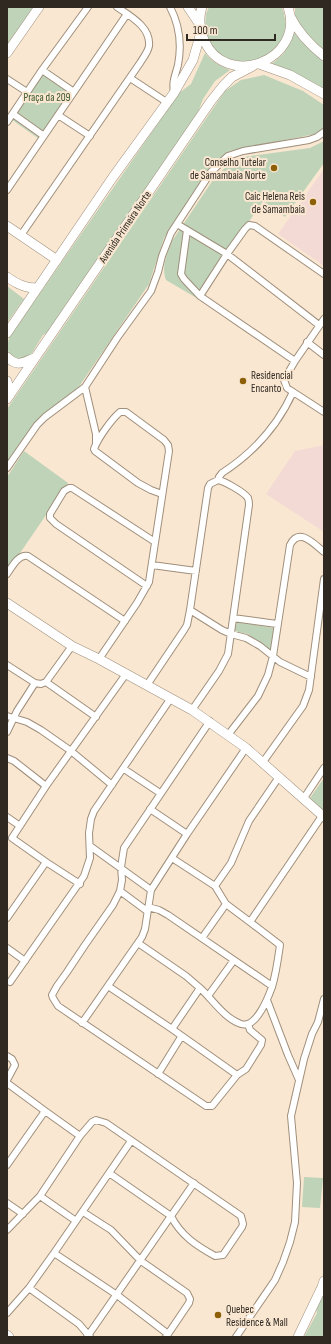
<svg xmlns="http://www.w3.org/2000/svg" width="331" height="1344" font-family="'Sofia Sans Condensed',sans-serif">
<rect width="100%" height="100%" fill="#fae7d2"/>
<!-- education -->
<path fill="#f4dad4" d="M324 169V266L278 234Z
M324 445V532L266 494 295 451Z"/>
<!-- green -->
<path fill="#bed3b7" d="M7 7H41L7 56Z
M209 7H282L284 13 286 26 283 39 275 50 252 63 226 59 216 51 208 40 205 27 206 14Z
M295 7H324V49L311 40 295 19Z
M293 31C302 43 312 52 324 61V92L270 65C285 54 288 50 293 31Z
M205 53C212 62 220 66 230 70L215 81 203 99 197 115 50 331 43 335 30 356 23 360 14 359 10 356 7 347 9 338 179 93 191 84Z
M42 66 78 90 42 141 8 117Z
M264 75 303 91 324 105V129L315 134 230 151 211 165 164 238 149 284 78 388 40 419 7 464V409L225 91 241 80Z
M324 141V163L285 217 263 201 201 292 205 303 166 280C161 267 167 254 172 241L215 177 227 166 242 157 310 148Z
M7 286 24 299 7 323Z
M24 451 68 483 7 572V477Z
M237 622 274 628 272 652 248 634 234 631Z
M324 778V811L310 798Z
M304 1177 323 1178 320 1208 302 1207Z
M324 1288V1337H304L317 1313 316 1306Z"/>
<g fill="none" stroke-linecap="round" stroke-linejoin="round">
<defs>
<path id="street" d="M170 7C180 26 182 44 178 65 175 77 172 80 174 93
M42 70 74 92
M130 78 168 103
M7 79 27 92
M13 114 44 136
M58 115 90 136
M7 122 42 70 88 7
M7 190 127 14
M177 224 227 254 319 325
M187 230 181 274 184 279 200 296
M21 235 140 63C143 58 148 52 149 46 151 27 130 16 117 7
M324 319 295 361 284 380 287 388 324 412
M307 342 324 355
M295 361 200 296 227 254 245 229 249 225 255 226 324 274
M85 387 96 434V444
M7 468 37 425 45 417 85 387 117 338 151 291 158 272 162 256 171 233 211 172 228 156 243 151 309 140 317 137 324 132
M152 565 196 571
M7 574C12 567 18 554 28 556L125 621
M147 586 56 524 50 518V514L64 491 69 488H72L155 542
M190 610 222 630 231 634 246 638 260 646 280 662 311 677
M233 618 277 624
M99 659 137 603 149 582 169 451 168 445 164 440 126 412H120C111 420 98 438 94 449L95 451 138 483 151 490 162 494
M7 665 35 683
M46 682 96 717
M147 685 184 630 187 625 190 610 208 488 210 484 218 480 219 477 222 473C253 453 278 425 293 392
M192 710 219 671 228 654 249 505C249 502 249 501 248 498 244 492 224 481 218 480
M7 716 27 722 41 730 71 751 112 785
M210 721 124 848 121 867 122 880 120 891 113 905 85 945 67 972 57 986 52 995 53 998 58 1006 206 1106H212L237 1075 172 1029 200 988C213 1000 224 1018 241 1024 256 1029 268 998 272 987 276 974 278 959 280 945L250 922 322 816
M7 732 17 711 35 683 41 684 46 682 72 646
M228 735 258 696 268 675 273 656 290 545C299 527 313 543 324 552
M7 758 14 761 46 786
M263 762 303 706 309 690 324 579
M124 769 160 793
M304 798 324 768
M150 809 187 834
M7 817 20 826
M172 858 215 886 231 863 249 821 279 777
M46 862 80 884
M215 886 226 904 250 922
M151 890 187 834 246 748
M120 891 147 911
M148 907 159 910 168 915 272 986
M7 918 46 862 12 838 46 786 126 674
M202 938 226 904
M138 943 186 976 200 988
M7 948 25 961
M10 982 84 876 90 858 89 833 91 819 94 811 171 698
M108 986 172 1029
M208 996 234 960
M267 1000 288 1055 299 1080
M82 1023 142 937 145 929 151 890 90 846
M7 1056 12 1059 15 1065 7 1080
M158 1074 181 1037
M237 1075 246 1069 261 1045 262 1040 250 1030 248 1024
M7 1083 45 1111 7 1165
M45 1111 80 1136 92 1122 96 1120 106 1123 241 1216 243 1224 242 1227 223 1255 215 1256C197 1246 181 1236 171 1216L87 1337
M109 1173 171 1216 194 1183
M40 1196 76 1221
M7 1203 23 1214
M83 1212 111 1230 141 1261 187 1293 190 1299 189 1303 166 1337
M7 1230 40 1196 80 1136
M54 1253 117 1295 168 1334
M29 1288 79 1324 90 1337
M7 1313 29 1288 54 1253 131 1141
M236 1337 275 1280 283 1262 290 1242 295 1222 297 1183 291 1116 304 1059 312 1034 318 1022 324 999"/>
<path id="secondary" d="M188 7 200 25
M202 7C198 18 200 29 204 40 226 91 306 60 288 7
M290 16C298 32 310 45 324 56
M7 53 39 7
M259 64 290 75 324 94
M7 226 57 260
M7 277C17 284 25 288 37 288
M7 333 113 177 174 93 193 60 201 32
M7 357C17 367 22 363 34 358
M7 381 10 395
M7 399 211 101 223 86 232 77 253 66
M7 603 72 646 99 659 192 710 246 748 324 817
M7 1335 9 1337
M298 1337 322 1287 324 1281"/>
</defs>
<!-- street casing -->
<use href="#street" stroke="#9f8f7b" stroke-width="8"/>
<!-- secondary casing -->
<use href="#secondary" stroke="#9f8f7b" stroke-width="10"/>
<!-- street -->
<use href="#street" stroke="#fff" stroke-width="6"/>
<!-- secondary -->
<use href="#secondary" stroke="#fff" stroke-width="9"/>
</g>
<!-- markers -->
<g fill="#8d5f06" stroke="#fae7d2" stroke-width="1.5">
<circle cx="274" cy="168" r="4"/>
<circle cx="313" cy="202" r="4"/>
<circle cx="243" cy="381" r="4"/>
<circle cx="218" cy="1315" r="4"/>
</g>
<g text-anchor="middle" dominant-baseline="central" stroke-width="4" stroke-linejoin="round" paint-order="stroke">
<!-- park labels -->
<g font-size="11" fill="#37562b" stroke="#fae7d2">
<text x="47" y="97">Praça da 209</text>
</g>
<!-- poi labels -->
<g font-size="11" fill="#2f2921" stroke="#fae7d2" text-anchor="end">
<text x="266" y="162">Conselho Tutelar<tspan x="266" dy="13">de Samambaia Norte</tspan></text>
<text x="305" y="196">Caic Helena Reis<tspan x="305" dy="13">de Samambaia</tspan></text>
<text x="251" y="375" text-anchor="start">Residencial<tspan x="251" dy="13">Encanto</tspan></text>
<text x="226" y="1309" text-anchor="start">Quebec<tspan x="226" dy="13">Residence &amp; Mall</tspan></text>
</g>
<!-- street labels -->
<g font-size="11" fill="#2f2921" stroke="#fae7d2">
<text transform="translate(125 227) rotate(-56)">Avenida Primeira Norte</text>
</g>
</g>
<!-- border -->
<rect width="331" height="1344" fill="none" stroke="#2f2921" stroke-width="16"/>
<!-- scale -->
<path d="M187 34v6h88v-6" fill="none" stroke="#2f2921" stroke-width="2"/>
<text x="193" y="34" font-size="12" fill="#2f2921" stroke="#fae7d2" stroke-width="3" paint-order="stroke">100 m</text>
</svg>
